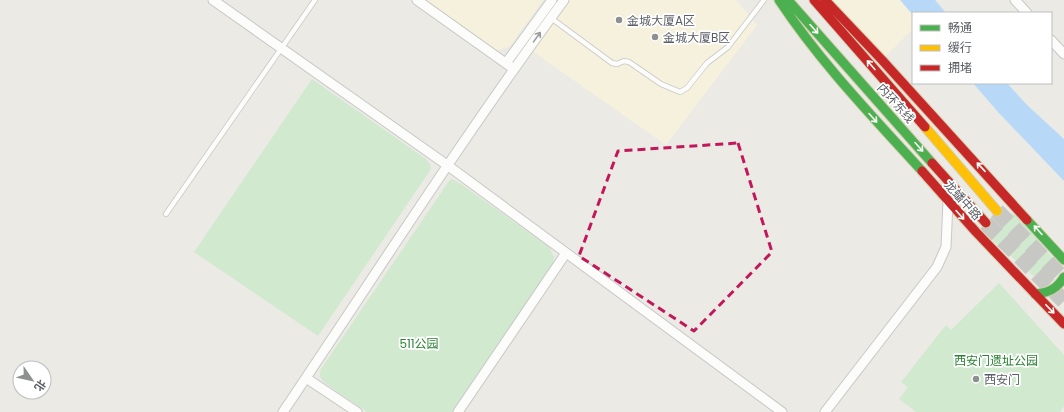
<svg xmlns="http://www.w3.org/2000/svg" width="1064" height="412" font-family="Poppins,'Noto Sans SC',sans-serif">
<rect width="100%" height="100%" fill="#ebeae4"/>
<!-- commercial -->
<path fill="#f6f1dc" d="M424 0H543L510 46 496 51Z
M570 0H736L757 25 666 145 532 51Z
M830 0H900L913 15V29L882 60Z"/>
<!-- green -->
<path fill="#d1e9cf" d="M312 79 426 159 430 164 431 169 318 336 194 252Z
M452 179 461 184 549 247 554 257 553 263 453 412H367L326 384C320 378 319 376 321 369L449 181Z
M1015 211 1055 261 1058 270C1055 278 1052 281 1043 283L1037 279 988 236Z
M999 283 1064 355V406L1060 412H916L899 399 908 387 901 382 946 325 951 330Z"/>
<!-- water -->
<path fill="#b7d9f7" d="M900 0H935L946 13H913V15Z
M973 83H1007L1027 105 1064 139V181L998 112Z"/>
<g fill="none" stroke-linecap="round" stroke-linejoin="round">
<!-- highway-tunnel -->
<path stroke="#c7c7c4" stroke-width="16" stroke-dasharray="16 8" stroke-linecap="butt" d="M997 211 1064 279
M986 223 1064 301"/>
<defs>
<path id="lane" d="M551 18 612 63 617 64 624 61 629 62 661 84 680 92 687 88 707 63 728 47 764 0
M166 214 315 0"/>
<path id="street" d="M213 0 447 165 782 412
M417 0 514 69
M1015 0 1027 13
M1051 40 1064 54
M506 63 552 0
M306 378 357 412
M283 412C376 274 465 134 564 0
M458 412 566 253
M825 412 937 267 946 247 948 201"/>
<path id="fast" d="M779 0C820 62 872 116 922 171
M788 0 932 163
M1027 220 1064 260
M1035 294C1048 293 1057 289 1064 277"/>
<path id="slow" d="M925 127 997 211"/>
<path id="jam" d="M814 0 925 127
M825 0 882 60 1027 220
M932 163 986 223
M922 171 976 232 1064 324"/>
</defs>
<!-- lane casing -->
<use href="#lane" stroke="#c7c8c7" stroke-width="6"/>
<!-- street casing -->
<use href="#street" stroke="#c7c8c7" stroke-width="11"/>
<!-- fast casing -->
<use href="#fast" stroke="#d6ccaf" stroke-width="11"/>
<!-- slow casing -->
<use href="#slow" stroke="#d6ccaf" stroke-width="11"/>
<!-- jam casing -->
<use href="#jam" stroke="#d6ccaf" stroke-width="11"/>
<!-- lane -->
<use href="#lane" stroke="#fcfcfb" stroke-width="4.5"/>
<!-- street -->
<use href="#street" stroke="#fcfcfb" stroke-width="9"/>
<!-- fast -->
<use href="#fast" stroke="#4caf50" stroke-width="9"/>
<!-- slow -->
<use href="#slow" stroke="#ffc107" stroke-width="9"/>
<!-- jam -->
<use href="#jam" stroke="#c62828" stroke-width="9"/>
</g>
<!-- one-way arrows -->
<defs><path id="oneway-shaft" d="M-6 0H5M1.5-3L5.5 0L1.5 3" fill="none" stroke-width="1.6" stroke-linecap="round" stroke-linejoin="round"/></defs>
<g stroke="#f6fbf6">
<use href="#oneway-shaft" transform="translate(814 29) rotate(48)"/>
<use href="#oneway-shaft" transform="translate(871 65) rotate(-131)"/>
<use href="#oneway-shaft" transform="translate(873 118) rotate(48)"/>
<use href="#oneway-shaft" transform="translate(919 147) rotate(48)"/>
<use href="#oneway-shaft" transform="translate(981 167) rotate(-133)"/>
<use href="#oneway-shaft" transform="translate(960 215) rotate(48)"/>
<use href="#oneway-shaft" transform="translate(1038 230) rotate(-132)"/>
<use href="#oneway-shaft" transform="translate(1050 309) rotate(46)"/>
</g>
<use stroke="#9b9da0" href="#oneway-shaft" transform="translate(537 37) rotate(-54)"/>
<!-- marked area -->
<path fill="none" stroke="#c2185b" stroke-width="3" stroke-dasharray="8 5" stroke-linejoin="round" d="M738 143 772 252 694 331 579 256 618 151Z"/>
<!-- markers -->
<g fill="#8d8f91" stroke="#fff" stroke-width="1.5">
<circle cx="619" cy="20" r="4"/>
<circle cx="655" cy="37" r="4"/>
<circle cx="976" cy="379" r="4"/>
</g>
<g text-anchor="middle" dominant-baseline="central" stroke-width="3.5" stroke-linejoin="round" paint-order="stroke">
<!-- poi labels -->
<g font-size="12" fill="#5a5e64" stroke="#fff" text-anchor="start">
<text x="627" y="20">金城大厦A区</text>
<text x="663" y="37">金城大厦B区</text>
<text x="984" y="379">西安门</text>
</g>
<!-- street labels -->
<g font-size="12" fill="#5a5e64" stroke="#fff">
<text transform="translate(896 103) rotate(48)">内环东线</text>
<text transform="translate(963 200) rotate(48)">龙蟠中路</text>
</g>
<!-- park labels -->
<g font-size="12" fill="#2b8233" stroke="#fff">
<text x="419" y="343">511公园</text>
<text x="996" y="360">西安门遗址公园</text>
</g>
</g>
<!-- legend -->
<rect x="912" y="12" width="140" height="72" fill="#ffffff" stroke="#bdbfc1"/>
<rect x="920" y="25" width="20" height="6" fill="#4caf50" stroke="#bdbfc1"/>
<text x="948" y="32" font-size="12" fill="#5a5e64">畅通</text>
<rect x="920" y="45" width="20" height="6" fill="#ffc107" stroke="#bdbfc1"/>
<text x="948" y="52" font-size="12" fill="#5a5e64">缓行</text>
<rect x="920" y="65" width="20" height="6" fill="#c62828" stroke="#bdbfc1"/>
<text x="948" y="72" font-size="12" fill="#5a5e64">拥堵</text>
<!-- north arrow -->
<g transform="translate(32 380) rotate(124)"><circle r="19" fill="#ffffff" stroke="#bdbfc1"/>
<path d="M0-3L7 15L0 10L-7 15Z" fill="#8d8f91"/>
<text y="-6" font-size="11" font-weight="bold" text-anchor="middle" fill="#5a5e64">北</text>
</g>
</svg>
